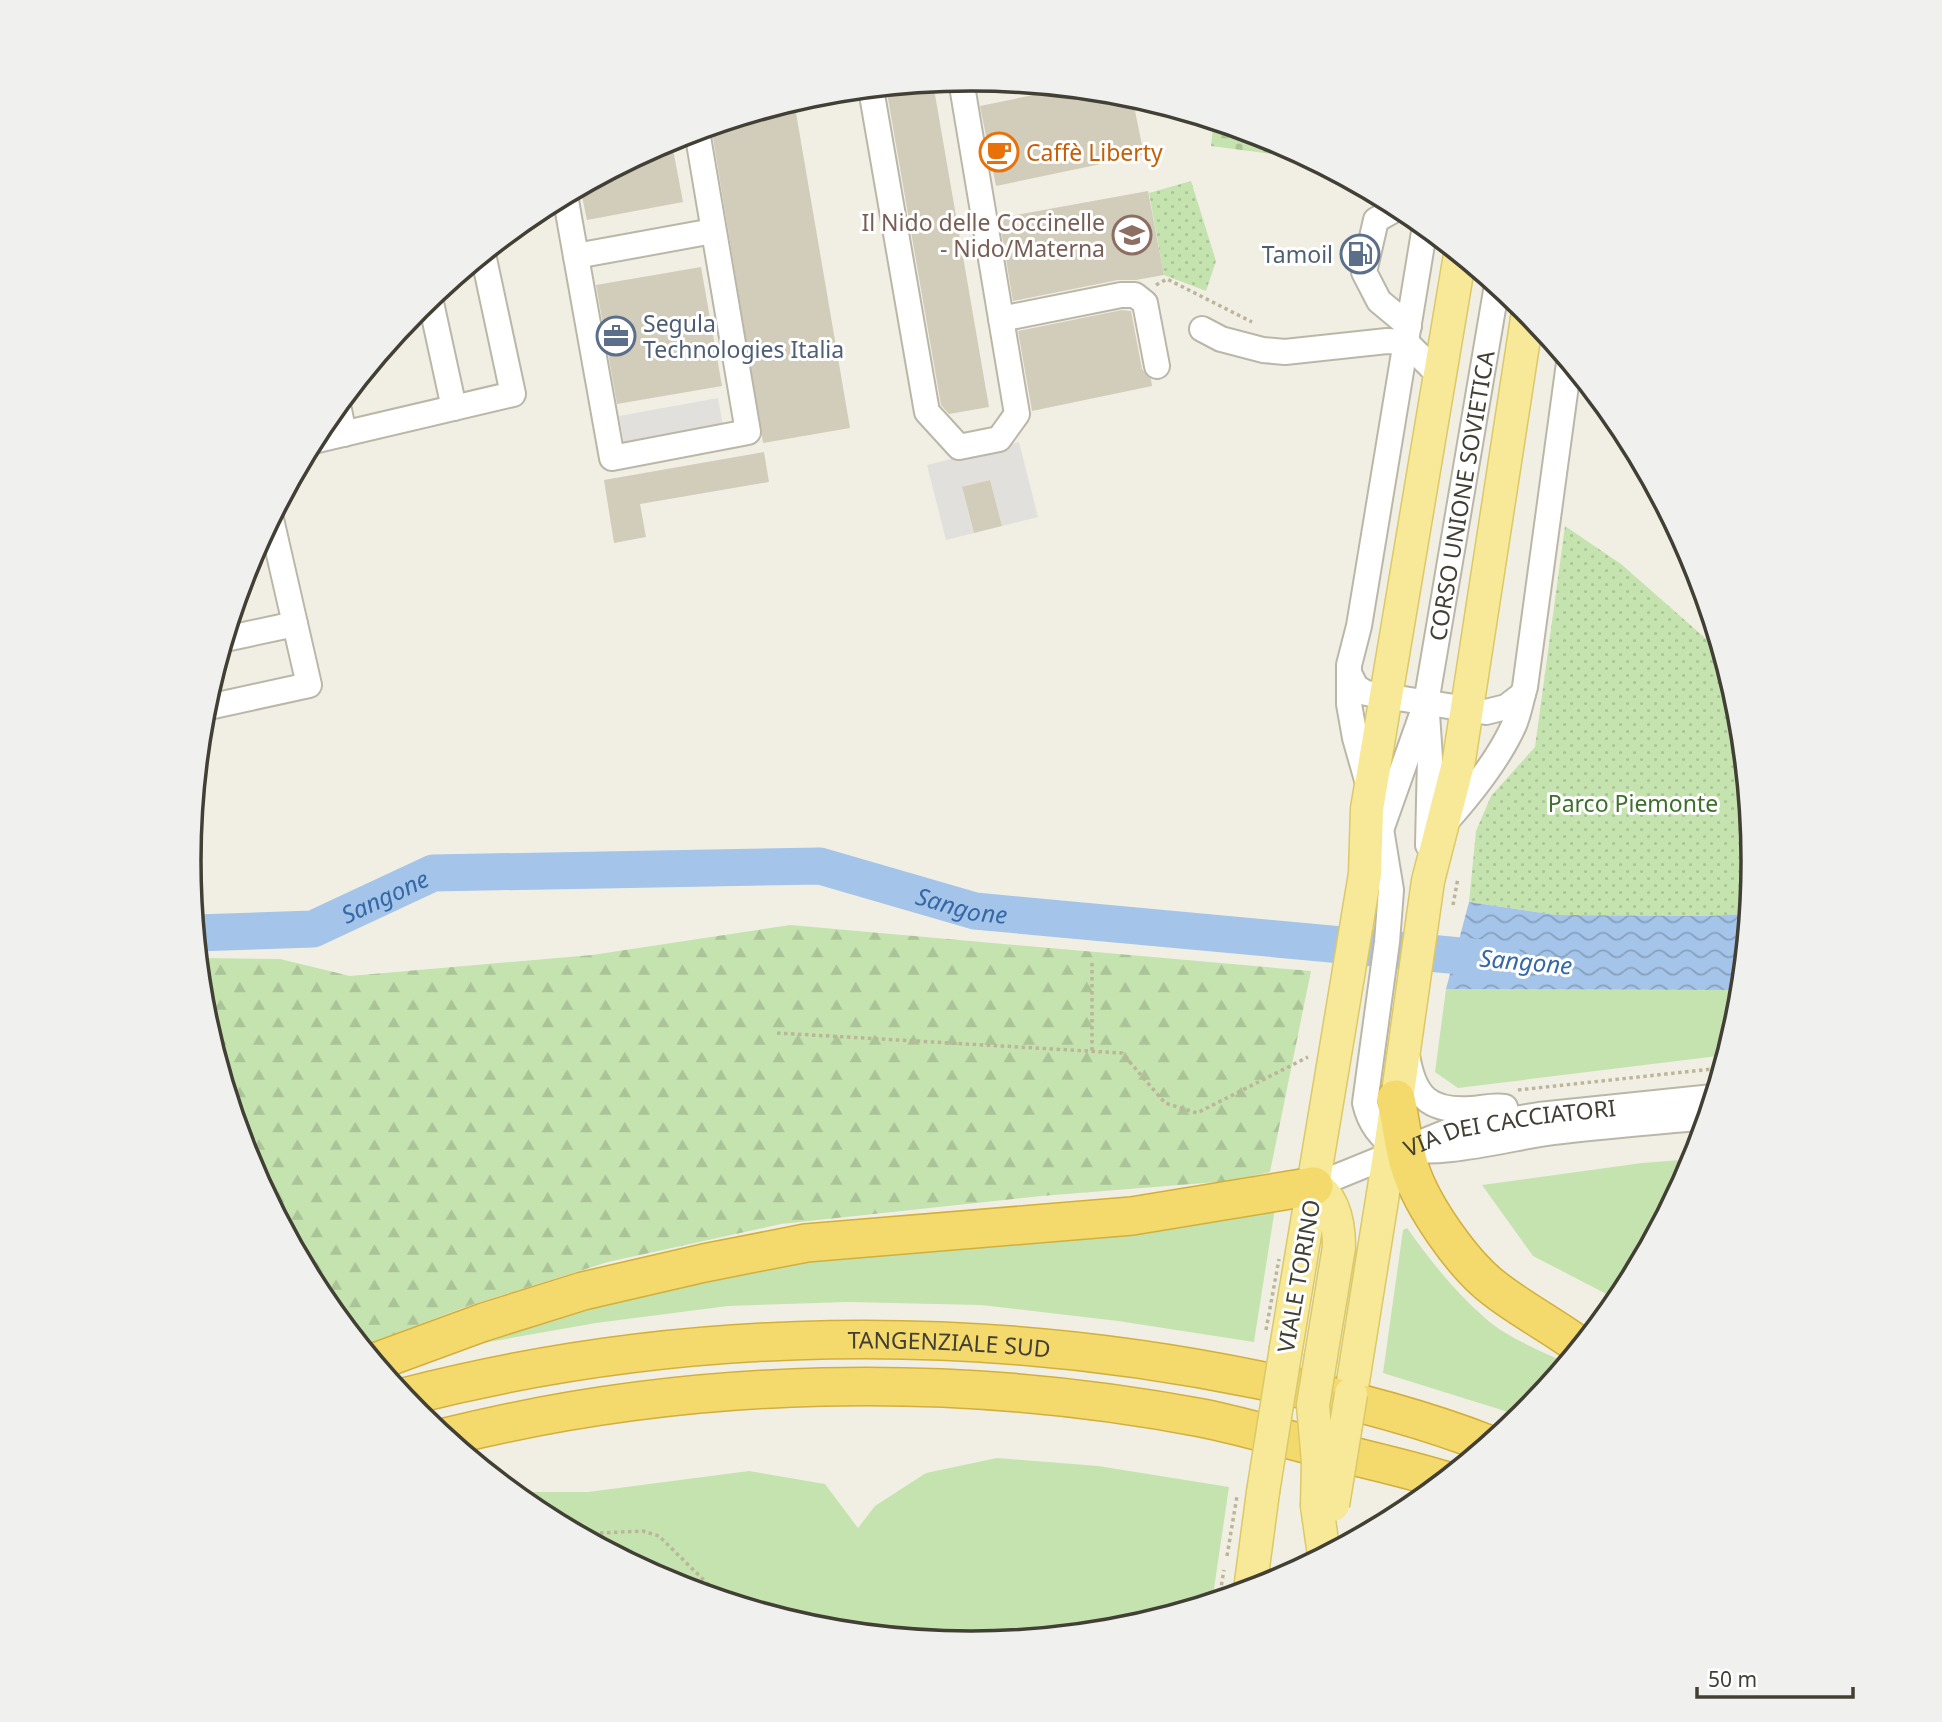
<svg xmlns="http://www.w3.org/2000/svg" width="1942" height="1722" font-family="'Noto Sans',sans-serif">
<defs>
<pattern id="forest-firs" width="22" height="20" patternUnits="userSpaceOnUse" patternTransform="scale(1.75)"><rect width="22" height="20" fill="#c5e3af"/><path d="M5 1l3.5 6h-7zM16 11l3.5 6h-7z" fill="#aac497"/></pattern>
<pattern id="cemetery-stones" width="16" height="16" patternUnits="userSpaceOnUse" patternTransform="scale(1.75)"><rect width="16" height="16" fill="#c5e3af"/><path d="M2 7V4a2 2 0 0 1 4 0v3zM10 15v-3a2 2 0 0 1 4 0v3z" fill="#aac497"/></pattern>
<pattern id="park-dots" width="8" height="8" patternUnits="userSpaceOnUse" patternTransform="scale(1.75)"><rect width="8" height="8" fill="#c5e3af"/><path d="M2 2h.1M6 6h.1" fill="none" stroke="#aac497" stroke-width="1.8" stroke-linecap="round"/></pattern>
<pattern id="water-waves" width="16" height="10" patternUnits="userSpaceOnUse" patternTransform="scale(1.75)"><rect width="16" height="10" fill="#a4c4ea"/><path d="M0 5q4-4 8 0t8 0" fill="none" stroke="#87a1be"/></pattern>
</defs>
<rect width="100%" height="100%" fill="#f1efe4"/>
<!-- green -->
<path fill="#c5e3af" d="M1446 989 1740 990H1741L1738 1014 1726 1055 1458 1088 1435 1072Z
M1694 1159 1618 1300 1533 1256 1482 1185 1642 1163Z
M1275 1208 1254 1342 1118 1321 981 1305 848 1302 728 1306 596 1323 466 1346 532 1321 721 1271Z
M1407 1228C1430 1260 1455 1292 1485 1318 1507 1338 1540 1350 1566 1363L1521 1416 1383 1373 1403 1230Z
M997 1458 1098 1466 1229 1487 1212 1602 1123 1628 971 1643 818 1628 671 1584 536 1511 513 1492H588L749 1471 825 1484 858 1528 875 1506 926 1473Z"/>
<!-- forest -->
<path fill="url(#forest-firs)" d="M790 925 1311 971 1270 1172 1230 1181 1041 1196 781 1224 608 1262 468 1306 362 1346 320 1295 248 1160 204 1013 198 958 280 959 350 976 592 955Z"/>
<!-- cemetery -->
<path fill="url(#cemetery-stones)" d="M1189 114 1271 138 1309 159 1211 146 1213 127 1199 123Z"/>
<!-- park -->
<path fill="url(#park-dots)" d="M1191 181 1216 261 1206 291 1164 275 1149 193Z
M1565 526 1621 564 1721 652 1738 709 1753 861 1748 914 1706 916 1555 915 1469 902 1476 831 1491 796 1535 747Z"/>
<!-- parking -->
<path fill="#e2e0dc" d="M718 398 723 425 624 443 619 416Z
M1019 442 1038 517 1002 526 990 480 962 488 974 533 946 540 927 465Z"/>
<!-- water -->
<path fill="url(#water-waves)" d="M1469 902 1556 915 1706 916 1748 914 1741 990 1446 989Z"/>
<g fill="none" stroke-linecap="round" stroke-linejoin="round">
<!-- river -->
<path stroke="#a4c4ea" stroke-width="37" id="s1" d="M196 933 313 929 433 873 820 866 975 911 1504 960"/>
</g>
<!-- building -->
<path fill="#d2ccba" d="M923 83H933L989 407 949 414 941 405 886 87Z
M1067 88 1132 96 1144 155 996 186 980 106Z
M794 101 850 428 763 443 711 126Z
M671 139 683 202 587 220 580 187Z
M1148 191 1164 275 1136 280H1118L1013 301 999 218Z
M701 267 722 386 617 404 596 285Z
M1122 310 1131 311 1142 369 1151 379 1152 386 1032 411 1018 331Z
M764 452 769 482 640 504 646 537 614 543 604 480Z
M990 480 1002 526 974 533 962 487Z"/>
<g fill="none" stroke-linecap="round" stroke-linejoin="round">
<defs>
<g id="minor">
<path d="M871 89 927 412 959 447 999 439 1017 414 961 80"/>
<path d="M565 195 612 458 748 432 697 131"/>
<path d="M1399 207 1376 220 1364 272 1379 301 1409 326"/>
<path d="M576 256 713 231"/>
<path d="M430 298 454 408"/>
<path d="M1001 319 1121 295H1135L1145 303 1157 366"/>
<path d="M1202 329 1221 339 1263 350 1285 352 1387 341 1406 342 1440 376"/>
<path d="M338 405 344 434"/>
<path d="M313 441 513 394 483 254"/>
<path d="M225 639 295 624"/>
<path d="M1349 673 1356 687 1366 693 1486 712 1506 707 1523 694"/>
<path d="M204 708 309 685 271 519"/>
<path d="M1427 714 1430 758 1428 845"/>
<path d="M1369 787 1355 738 1349 704V665L1359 626 1425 226"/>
<path d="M1444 824C1470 795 1498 761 1514 725 1519 713 1521 700 1525 687L1569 363"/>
<path d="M1381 829 1391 890 1387 942 1365 1103C1369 1121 1380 1140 1399 1147 1435 1159 1513 1137 1553 1132 1604 1126 1655 1122 1707 1117"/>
<path id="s2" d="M1376 844 1426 703 1497 285"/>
<path d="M1407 1055C1414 1097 1429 1112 1472 1109 1483 1108 1494 1105 1505 1107"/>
<path id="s3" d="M1314 1186 1454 1129 1539 1115 1713 1097"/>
</g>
<path id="major" d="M1314 1186C1335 1198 1339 1225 1339 1247L1321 1356
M1286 1348 1365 874 1367 809 1460 255
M1351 1394 1389 1156 1428 881 1459 760 1528 312
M1317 1506 1324 1555
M1250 1590 1263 1492"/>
<g id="highway">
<path d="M1396 1099C1401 1122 1403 1146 1410 1168 1422 1206 1463 1265 1495 1289 1522 1310 1553 1326 1580 1346"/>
<path d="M375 1362 484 1322 583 1291 704 1263 806 1243 1132 1216 1314 1186"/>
<path id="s4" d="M404 1397C683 1325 977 1322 1259 1380 1336 1396 1414 1415 1488 1444"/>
<path d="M446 1437C691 1376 954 1371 1202 1418 1247 1427 1292 1441 1336 1452 1372 1461 1408 1469 1444 1480"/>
</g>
</defs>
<!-- minor casing -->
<use href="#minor" stroke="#bbb7a8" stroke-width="28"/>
<!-- major casing -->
<use href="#major" stroke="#dbc868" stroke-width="35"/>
<!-- highway casing -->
<use href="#highway" stroke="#d2af3d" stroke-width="40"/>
<!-- path -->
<path stroke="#bcb59a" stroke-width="3.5" stroke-dasharray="3.5 3.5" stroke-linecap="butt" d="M1156 285 1167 279 1252 322
M1453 905 1458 878
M1092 963V1051
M777 1033 1122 1053 1165 1103 1197 1113 1308 1057
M1518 1090 1722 1068
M579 1534 643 1531 659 1536 724 1600
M1219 1599 1224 1570
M870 1633 915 1632"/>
<!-- minor -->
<use href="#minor" stroke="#fff" stroke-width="24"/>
<!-- major -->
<use href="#major" stroke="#f7e997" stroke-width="32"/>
<!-- highway -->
<use href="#highway" stroke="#f4d96c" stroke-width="37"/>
<defs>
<path id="major-bridge" d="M1263 1492 1286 1348
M1333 1505 1351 1394
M1317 1506 1318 1462 1313 1405 1321 1356"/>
</defs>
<!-- major-bridge casing -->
<use href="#major-bridge" stroke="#dbc868" stroke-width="35" stroke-linecap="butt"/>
<!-- path-bridge -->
<path stroke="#bcb59a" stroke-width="3.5" stroke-dasharray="3.5 3.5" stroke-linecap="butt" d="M1266 1330 1279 1259
M1227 1556 1237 1496"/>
<!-- major-bridge -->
<use href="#major-bridge" stroke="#f7e997" stroke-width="32"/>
</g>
<!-- icons -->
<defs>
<symbol id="cafe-ring" viewBox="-11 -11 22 22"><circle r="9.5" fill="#fff" stroke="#e8710a" stroke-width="1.5"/><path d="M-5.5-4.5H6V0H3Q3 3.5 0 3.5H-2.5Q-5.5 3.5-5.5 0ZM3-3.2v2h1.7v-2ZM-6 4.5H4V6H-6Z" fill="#e8710a"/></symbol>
<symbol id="school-ring" viewBox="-11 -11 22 22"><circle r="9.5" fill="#fff" stroke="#8d6e63" stroke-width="1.5"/><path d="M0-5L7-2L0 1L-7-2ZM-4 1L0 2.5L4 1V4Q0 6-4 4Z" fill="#8d6e63"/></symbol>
<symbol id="fuel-ring" viewBox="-11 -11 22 22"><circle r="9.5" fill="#fff" stroke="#5c6f8a" stroke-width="1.5"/><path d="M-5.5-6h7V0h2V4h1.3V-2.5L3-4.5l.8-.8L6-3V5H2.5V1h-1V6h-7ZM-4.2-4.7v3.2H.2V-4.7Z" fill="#5c6f8a"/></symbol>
<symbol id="office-ring" viewBox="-11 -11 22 22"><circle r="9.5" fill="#fff" stroke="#5c6f8a" stroke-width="1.5"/><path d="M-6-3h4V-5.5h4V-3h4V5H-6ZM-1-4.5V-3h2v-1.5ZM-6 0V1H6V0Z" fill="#5c6f8a"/></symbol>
</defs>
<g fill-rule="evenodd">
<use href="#cafe-ring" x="977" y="130" width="44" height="44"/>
<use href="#school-ring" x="1110" y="213" width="44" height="44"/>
<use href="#fuel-ring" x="1338" y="232" width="44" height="44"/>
<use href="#office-ring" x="594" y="314" width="44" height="44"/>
</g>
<g text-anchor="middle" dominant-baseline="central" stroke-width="6" stroke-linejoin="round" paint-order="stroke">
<!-- food labels -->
<g font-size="23" fill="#c56008" stroke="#fff" text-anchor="start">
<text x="1026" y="152">Caffè Liberty</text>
</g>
<!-- education labels -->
<g font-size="23" fill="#785e54" stroke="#fff" text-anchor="end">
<text x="1105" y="222">Il Nido delle Coccinelle<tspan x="1105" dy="26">- Nido/Materna</tspan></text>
</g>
<!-- service labels -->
<g font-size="23" fill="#4e5e75" stroke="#fff" text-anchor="end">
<text x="1333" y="254">Tamoil</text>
<text x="643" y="323" text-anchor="start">Segula<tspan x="643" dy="26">Technologies Italia</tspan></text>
</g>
<!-- street labels -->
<g font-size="23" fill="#423f35" stroke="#fff">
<text stroke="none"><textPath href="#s2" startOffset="360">CORSO UNIONE SOVIETICA</textPath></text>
<text stroke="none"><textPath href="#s3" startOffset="206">VIA DEI CACCIATORI</textPath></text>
<text transform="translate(1298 1276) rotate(-80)">VIALE TORINO</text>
<text stroke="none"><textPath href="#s4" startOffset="550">TANGENZIALE SUD</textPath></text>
</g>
<!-- park labels -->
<g font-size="23" fill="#3d702c" stroke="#fff">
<text x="1633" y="803">Parco Piemonte</text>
</g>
<!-- water labels -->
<g font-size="24" font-style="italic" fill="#3668a6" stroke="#fff">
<text stroke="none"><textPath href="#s1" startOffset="196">Sangone</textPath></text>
<text stroke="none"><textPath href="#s1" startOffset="784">Sangone</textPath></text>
<text transform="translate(1526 961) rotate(5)">Sangone</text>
</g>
</g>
<!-- crop -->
<path d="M0 0H1942V1722H0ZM201 861a770 770 0 1 1 1540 0a770 770 0 1 1-1540 0Z" fill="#f0f0ef" fill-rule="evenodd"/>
<path fill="none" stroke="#423f35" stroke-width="3.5" d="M201 861a770 770 0 1 1 1540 0a770 770 0 1 1-1540 0Z"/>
<!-- scale -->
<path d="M1697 1687v10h156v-10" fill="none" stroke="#423f35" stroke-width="3.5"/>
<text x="1708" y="1687" font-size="21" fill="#423f35" stroke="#ffffff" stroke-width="5" paint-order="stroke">50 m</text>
</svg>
